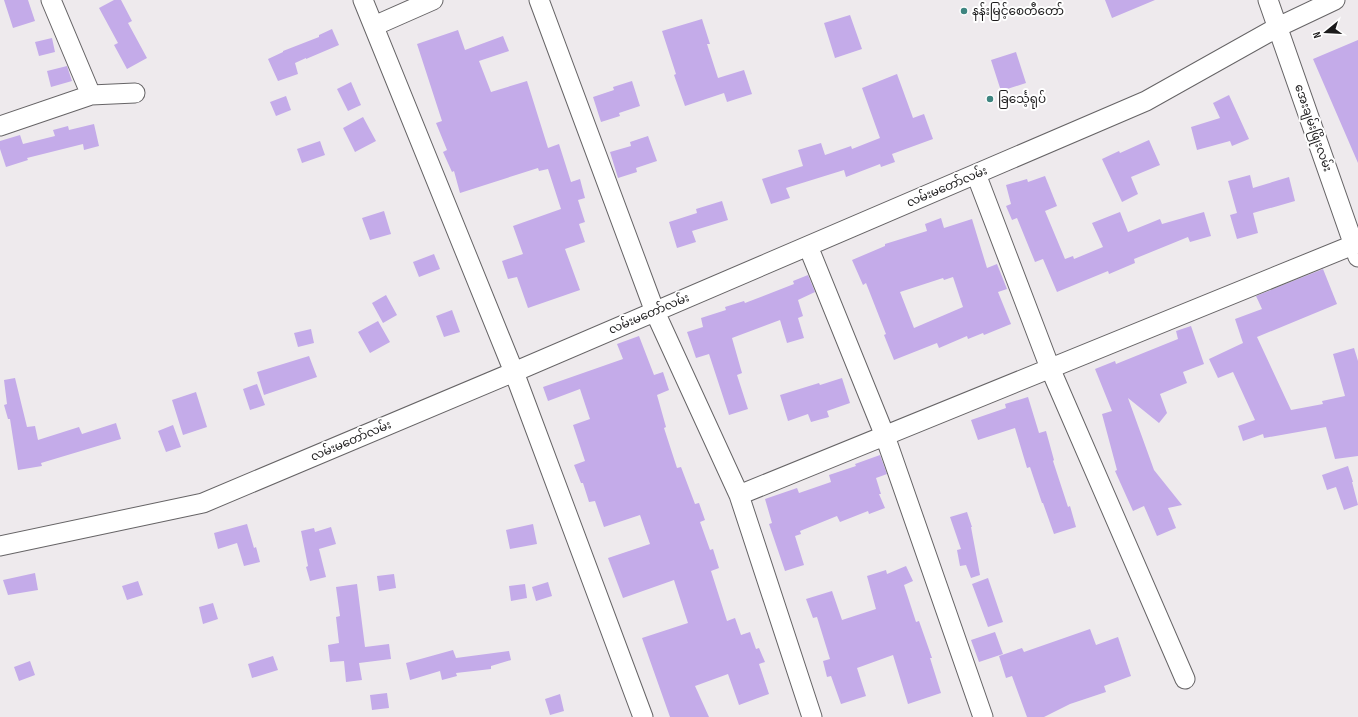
<svg xmlns="http://www.w3.org/2000/svg" width="1358" height="717" font-family="'Sofia Sans Condensed','Noto Sans Myanmar',sans-serif">
<rect width="100%" height="100%" fill="#eeeaed"/>
<!-- building -->
<path fill="#c4abe9" fill-rule="evenodd" d="M4 0H28L35 21 13 28Z
M114 0H121L132 21 128 23 147 58 127 69 114 45 118 43 99 8Z
M1105 0H1155L1112 18Z
M850 15 862 49 835 58 824 23Z
M702 19 710 44H707L718 78 744 70 752 94 727 102 724 93 685 106 674 75 676 74 662 31Z
M332 29 339 45 306 59V58L295 63 298 74 278 81 268 59 283 52V51L319 37V35Z
M458 30 465 50 503 36 509 51 479 61 491 92 527 81 548 148 559 144 571 182 580 179 585 198 578 200 585 222 579 224 585 242 565 249 580 290 528 308 517 277 508 279 502 261 523 254 513 226 561 209 548 169 539 171 538 168 460 193 454 171 452 172 443 152 447 150 436 123 442 121 417 44Z
M52 38 55 52 39 56 35 42Z
M1358 40V163L1313 59Z
M1016 52 1026 83 1001 91 991 60Z
M67 66 72 81 51 87 47 71Z
M897 74 913 118 924 114 933 139 892 154 895 162 881 167 880 164 846 177 844 170 786 188 790 198 771 204 762 179 803 166 798 150 821 143 825 155 851 146 852 149 880 138 862 88Z
M632 81 640 106 619 113 620 116 601 122 593 97 614 90 613 87Z
M351 82 361 105 348 111 337 89Z
M1229 95 1249 139 1232 146 1230 141 1197 150 1191 127 1220 118 1213 103Z
M286 96 291 110 276 116 270 102Z
M363 117 376 141 355 152 343 128Z
M94 124 99 146 84 150 83 144 27 158 28 160 6 167 0 149V141L20 135 23 144 55 136 53 130 68 126 69 130Z
M648 136 657 161 636 168 637 172 618 178 610 152 631 146 630 142Z
M1149 140 1160 165 1131 177 1138 194 1122 202 1102 159 1119 151 1120 153Z
M320 141 325 155 302 163 297 149Z
M1250 175 1253 188 1289 177 1295 201 1253 213 1258 233 1237 239 1230 215 1237 213 1228 181Z
M1045 176 1057 206 1045 211 1065 259 1073 256 1074 259 1103 247 1092 223 1120 212 1128 232 1160 219 1162 224 1204 212 1211 236 1190 242 1188 237 1134 259 1135 263 1109 274 1108 271 1057 292 1043 259 1035 262 1017 218 1012 220 1006 206 1011 204 1006 185 1027 179 1028 182Z
M722 201 728 220 692 231 696 242 677 248 669 222 697 213 696 209Z
M384 211 391 234 370 240 362 218Z
M941 218 944 228 972 219 987 268 997 264 1007 289 998 292 1011 324 984 335 983 333 968 339 967 336 939 348 937 343 894 360 884 335 886 334 866 283 863 285 852 260 885 246V244L927 231 925 224ZM953 277 963 307 914 328 900 292 943 278 944 280Z
M434 254 440 269 419 277 413 262Z
M1323 269 1337 304 1257 337 1291 410 1323 404 1322 401 1345 396 1333 354 1354 348 1358 361V456L1335 459 1326 427 1264 438 1263 434 1243 441 1238 426 1255 420 1233 372 1218 378 1209 359 1243 343 1235 319 1262 309 1256 296Z
M808 275 815 292 798 300 803 316 798 318 804 338 787 343 780 320 732 338 742 373 737 375 748 409 729 415 709 354 696 358 687 332 703 327 701 318 726 310 725 307 744 301 745 303 794 284 793 281Z
M386 295 397 315 383 323 372 303Z
M452 310 460 332 444 337 436 316Z
M378 321 390 342 370 353 358 332Z
M1191 326 1204 364 1183 372 1187 383 1160 394 1167 413 1159 423 1128 398 1154 470 1182 505 1168 508 1176 528 1157 536 1144 506 1133 511 1115 471 1117 470 1102 414 1112 411 1095 369 1115 361 1116 364 1178 339 1176 331Z
M311 329 314 343 298 347 294 333Z
M639 336 654 375 663 372 669 390 657 395 666 427 664 428 677 468 681 467 695 504 699 503 705 520 700 522 710 550 713 549 719 568 711 571 727 621 735 618 741 635 750 632 756 649 759 648 765 662 759 664 769 694 739 705 728 674 695 686 709 717H670L642 638 688 623 674 580 623 598 608 558 650 544 640 515 604 527 595 501 589 502 583 483H581L574 465 585 461 573 425 590 419 580 389 548 401 543 387 623 359 617 344Z
M309 356 317 377 264 395 257 372Z
M15 378 27 427 35 426 38 440 79 427 82 434 116 423 121 439 41 463 42 466 18 470 10 419H8L4 405 7 404 4 380Z
M842 378 850 403 827 411 829 417 811 422 808 414 788 421 780 395 819 383 820 385Z
M257 384 265 405 250 410 243 389Z
M196 392 207 427 183 435 172 400Z
M1028 397 1039 433 1046 431 1054 460 1053 461 1068 507 1070 506 1076 527 1054 534 1043 503H1042L1030 467 1027 468 1015 428 978 440 971 420 1006 408 1005 404Z
M173 425 181 447 166 452 158 431Z
M880 455 887 474 876 478 881 494H879L885 508 869 514 868 511 840 522 837 516 800 531 801 534 795 536 804 565 785 571 769 524 772 523 765 499 797 488 799 493 831 482 829 475 856 466 855 464Z
M1348 466 1353 482H1352L1358 505 1344 510 1336 487 1327 490 1322 475Z
M967 512 972 527H971L980 575 971 578 966 565 960 566 957 550 961 549 950 517Z
M247 524 254 548 256 547 260 562 244 566 237 543 218 549 214 533Z
M533 524 537 544 510 549 506 530Z
M331 527 336 544 319 549 326 577 310 581 306 567 308 566 301 531 314 528 315 532Z
M906 566 913 581 904 585 916 622 919 621 932 658H930L941 693 908 704 893 655 857 668 866 696 841 704 831 676 827 677 823 661 830 659 817 617 813 618 806 599 832 591 842 620 876 609 867 576 886 570 887 574Z
M35 573 38 590 8 595 3 580Z
M394 574 396 588 379 591 377 576Z
M988 578 1003 622 988 627 972 584Z
M138 581 143 595 127 600 122 586Z
M548 582 552 596 536 601 532 587Z
M357 584 365 647 389 644 391 659 359 663 362 680 346 682 344 661 330 662 328 645 339 643 336 617 340 616 336 587Z
M525 584 527 598 511 601 509 586Z
M213 603 218 619 203 624 199 607Z
M1090 629 1096 645 1118 637 1131 676 1104 686 1106 692 1070 704 1044 717H1027L1012 676 1006 678 999 656 1022 648 1024 652Z
M995 632 1003 654 979 662 971 640Z
M453 650 456 658 509 651 511 660 491 666V669L456 673 457 676 442 680 440 671 410 680 406 663Z
M273 656 278 670 252 678 248 664Z
M30 661 35 675 19 681 14 667Z
M387 693 389 708 372 710 370 695Z
M560 694 564 711 550 715 545 699Z"/>
<g fill="none" stroke-linecap="round" stroke-linejoin="round">
<defs>
<path id="minor" d="M51 0 91 95 135 93
M363 0 514 372 643 717
M539 0 655 312 739 495 812 717
M1268 0 1358 257
M374 26 433 0
M0 126 91 95
M976 174 1050 368 1185 679
M808 246 885 436 983 717
M739 495 1358 243
M0 546 203 503 514 372 1146 101 1278 27 1335 0"/>
</defs>
<!-- minor casing -->
<use href="#minor" stroke="#666466" stroke-width="21"/>
<!-- minor -->
<use href="#minor" stroke="#fff" stroke-width="19"/>
</g>
<!-- markers -->
<g fill="#3e8580" stroke="#fff" stroke-width="1.5">
<circle cx="964" cy="11" r="4"/>
<circle cx="990" cy="99" r="4"/>
</g>
<g text-anchor="middle" dominant-baseline="central" stroke-width="4" stroke-linejoin="round" paint-order="stroke">
<!-- poi labels -->
<g font-size="12" fill="#1b1a1b" stroke="#fff" text-anchor="start">
<text x="972" y="11">နန်းမြင့်စေတီတော်</text>
<text x="998" y="99">ခြင်္သေ့ရုပ်</text>
</g>
<!-- street labels -->
<g font-size="12" fill="#1b1a1b" stroke="#fff">
<text transform="translate(1313 128) rotate(71)">အေးချမ်းဖြိုးလမ်း</text>
<text transform="translate(947 187) rotate(-23)">လမ်းမတော်လမ်း</text>
<text transform="translate(649 314) rotate(-23)">လမ်းမတော်လမ်း</text>
<text transform="translate(351 441) rotate(-23)">လမ်းမတော်လမ်း</text>
</g>
</g>
<!-- north arrow -->
<g transform="translate(1326 32) rotate(252)" stroke="#ffffff" stroke-width="3" paint-order="stroke">
<path d="M0-3L7 15L0 10L-7 15Z" fill="#1b1a1b"/>
<text y="-6" font-size="11" font-weight="bold" text-anchor="middle" fill="#1b1a1b">N</text>
</g>
</svg>
